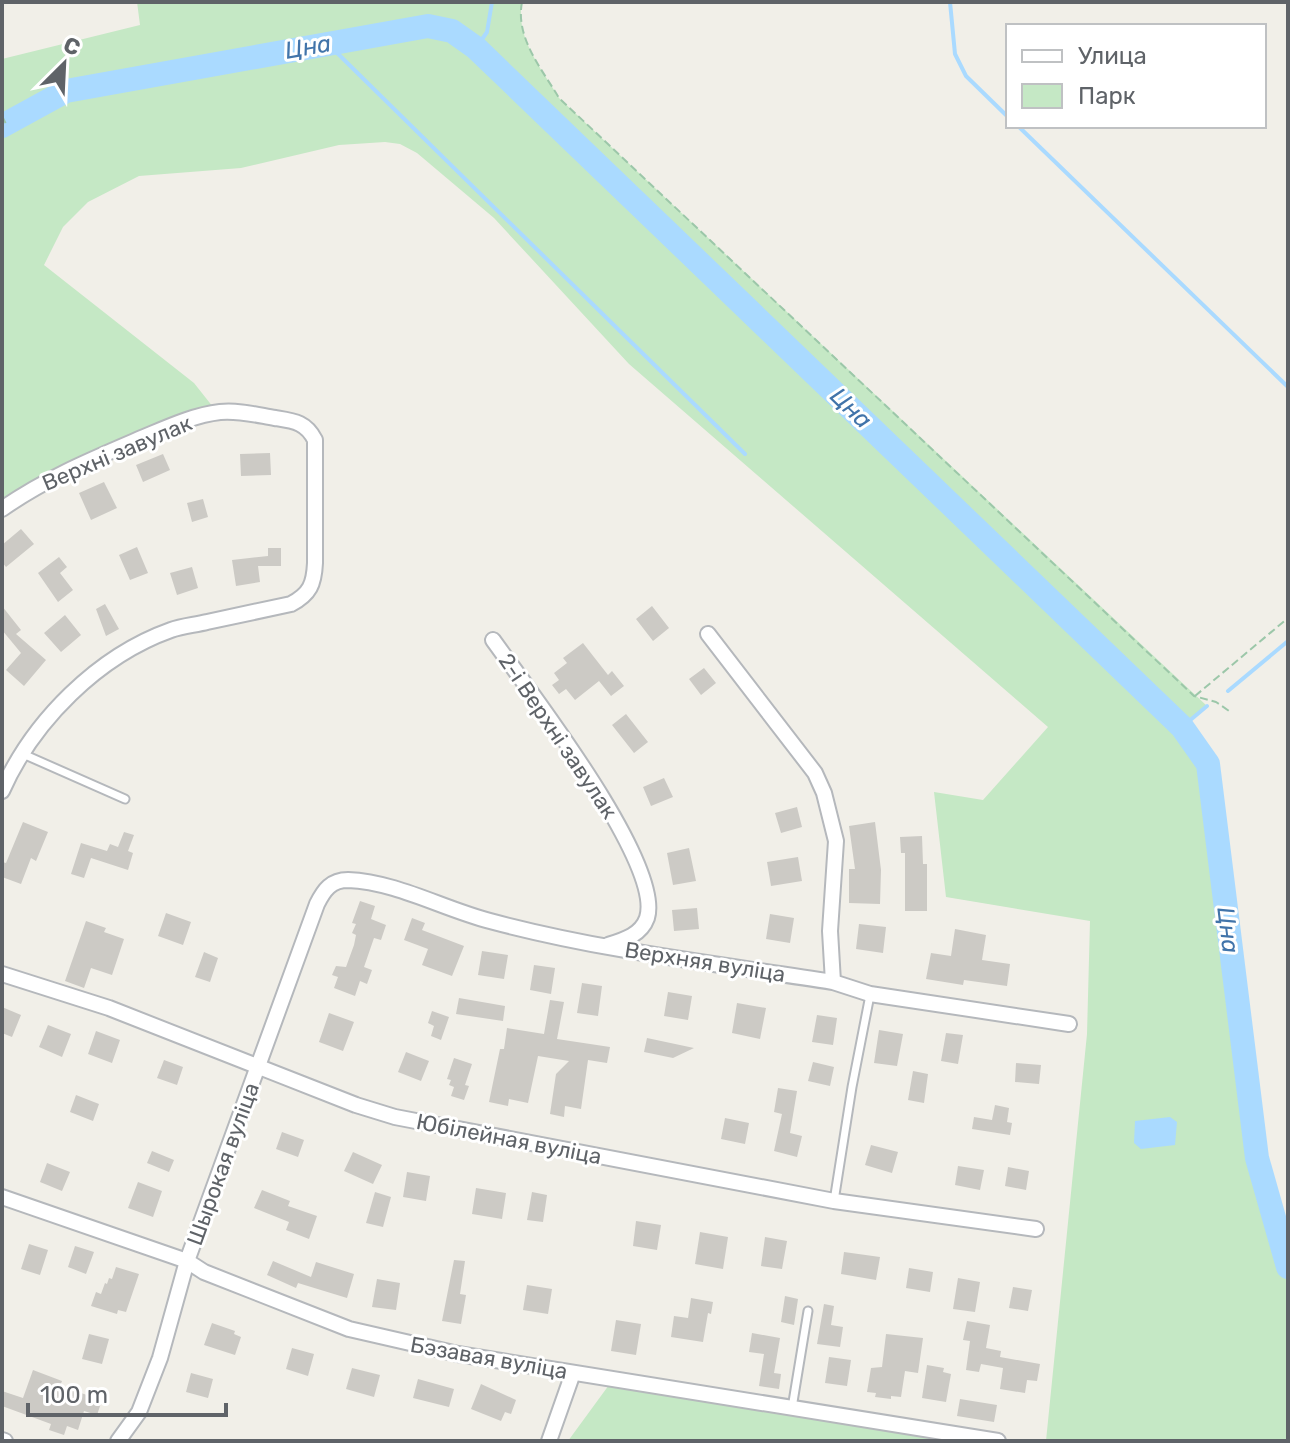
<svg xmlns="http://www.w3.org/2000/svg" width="1290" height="1443" font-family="Rubik,sans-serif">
<rect width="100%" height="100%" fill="#f1efe8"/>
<!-- green -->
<path fill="#c5e8c5" d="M137 2H522C515 38 542 69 559 98L1207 706 1182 727 1208 764 1211 780 1257 1158 1288 1267V1441H1046L1087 1034 1090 921 946 897 934 792 983 800 1048 727 629 364 494 218 417 153 400 144 385 142 339 145 241 168 139 176 88 202 63 227 44 265 194 383 217 412 191 419 2 509V59L140 25Z
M617 1374 1012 1441H568Z"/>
<!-- water -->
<path fill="#aadaff" d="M1170 1117 1177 1122 1175 1145 1141 1149 1134 1143 1135 1121Z"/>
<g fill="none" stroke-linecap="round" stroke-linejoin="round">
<!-- stream -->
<path stroke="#aadaff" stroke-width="4" d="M950 2 955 54 966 76 1008 117
M329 45 745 454
M476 48 487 32 492 2
M1018 126 1288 387
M1228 691 1288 641
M1182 727 1207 706"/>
<!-- river -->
<path stroke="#aadaff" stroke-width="24" d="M2 126 66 91 428 26 452 31 476 48 1182 727 1208 764 1257 1158 1288 1267"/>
</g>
<!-- building -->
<path fill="#cccac5" d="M270 453 271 475 241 476 240 454Z
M163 454 170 470 143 482 136 465Z
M104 482 117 508 91 520 79 493Z
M203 499 208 517 192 522 187 503Z
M21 529 34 544 6 567 2 562V545Z
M137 547 148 573 130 580 119 555Z
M268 548H281V566H258L260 582 236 586 232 560 268 556Z
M59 557 67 567 60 573 73 590 58 602 38 573Z
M192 567 198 588 177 595 170 573Z
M105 604 119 629 106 636 96 609Z
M2 606 21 630 16 634 46 660 24 686 6 670 21 653 2 630Z
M652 606 669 628 653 641 636 619Z
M65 615 81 635 61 652 44 633Z
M583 643 608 675 612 671 624 686 611 696 599 681 575 700 566 689 559 694 552 685 559 680 554 673 567 663 563 658Z
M704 668 716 683 701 695 689 679Z
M626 714 648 742 634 753 612 725Z
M664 778 673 797 651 806 643 787Z
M797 807 802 827 781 833 775 813Z
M23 822 48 832 36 861 31 858 21 884 2 877V862L6 863Z
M875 822 881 870 880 904 849 903V869H855L849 826Z
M124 832 134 835 128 851 133 853 128 870 91 858 84 878 71 874 81 843 107 851 110 844 118 847Z
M922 836 923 864H927V911H905V853H901L900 837Z
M689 848 696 881 673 885 667 853Z
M798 857 802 881 771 886 767 862Z
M360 901 375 906 371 919 386 925 381 940 374 938 364 967 372 970 367 984 360 981 355 996 334 988 338 977 332 975 336 966 346 967 354 945 356 935 352 933 356 924 352 923Z
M697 908 699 929 674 931 672 910Z
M166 913 191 922 183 945 158 936Z
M770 914 794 918 790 943 766 939Z
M412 918 425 923 422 930 464 946 452 976 422 965 428 949 404 940Z
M86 921 106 928 104 932 124 939 112 975 91 968 84 988 65 981Z
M859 924 886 927 883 953 856 949Z
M955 929 986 935 982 960 1010 964 1007 986 964 980 963 985 926 979 931 953 951 956Z
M482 951 508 955 504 979 478 975Z
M204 952 218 958 210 982 195 977Z
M534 965 555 968 551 994 530 990Z
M582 983 602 986 598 1016 577 1013Z
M668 992 692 996 688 1020 664 1016Z
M459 998 505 1006 503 1021 456 1014Z
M550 1000 564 1002 557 1039 610 1047 607 1063 588 1060 581 1109 565 1106 564 1117 550 1114 556 1074 569 1061 538 1056 528 1103 509 1099 508 1106 489 1102 500 1049H504L507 1028 544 1034Z
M737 1003 766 1008 760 1039 732 1033Z
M2 1007 21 1015 12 1037 2 1033Z
M432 1011 449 1017 441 1040 431 1036 434 1026 428 1023Z
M329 1013 354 1022 343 1051 319 1042Z
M817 1015 837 1018 833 1045 812 1042Z
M48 1025 71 1034 62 1057 39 1047Z
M879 1030 903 1034 897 1066 874 1063Z
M96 1031 120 1040 112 1063 88 1054Z
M946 1033 963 1035 958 1064 941 1061Z
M647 1038 694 1048 673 1058 644 1052Z
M406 1052 429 1061 421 1081 398 1072Z
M454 1058 472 1064 465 1085 469 1086 464 1100 451 1096 454 1087 449 1085 451 1080 447 1079Z
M164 1060 183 1067 177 1085 157 1078Z
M813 1062 834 1067 830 1086 808 1081Z
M1016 1063 1041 1065 1039 1084 1015 1082Z
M913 1071 928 1074 924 1103 908 1100Z
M778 1088 797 1091 790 1133 802 1136 797 1157 774 1151 782 1114 774 1112Z
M76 1095 99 1104 93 1121 70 1112Z
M995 1105 1009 1108 1007 1122 1012 1123 1010 1135 972 1129 974 1117 992 1120Z
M725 1118 749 1123 745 1144 721 1139Z
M282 1132 304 1140 298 1157 276 1149Z
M871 1145 898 1152 892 1173 865 1165Z
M152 1151 174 1160 169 1172 147 1163Z
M353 1152 382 1165 373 1184 344 1171Z
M47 1163 70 1172 62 1191 40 1182Z
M958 1166 984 1170 980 1190 955 1185Z
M1008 1167 1029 1171 1026 1190 1005 1186Z
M407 1172 430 1176 426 1201 403 1197Z
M138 1182 162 1191 153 1217 128 1208Z
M476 1188 506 1193 502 1219 472 1214Z
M262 1190 290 1201 288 1206 317 1216 309 1239 286 1230 289 1222 254 1208Z
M375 1192 391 1197 383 1227 366 1223Z
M532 1192 547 1195 543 1222 527 1220Z
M636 1221 661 1225 657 1250 633 1246Z
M700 1232 728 1237 723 1269 695 1264Z
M765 1237 787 1241 782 1269 761 1266Z
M29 1244 48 1250 40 1275 21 1269Z
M75 1246 94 1252 86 1274 68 1267Z
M844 1252 880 1257 876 1280 841 1274Z
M454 1260 465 1261 460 1294 466 1295 461 1324 442 1321Z
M273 1261 311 1277 316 1262 354 1274 347 1298 298 1283 296 1288 267 1275Z
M116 1267 139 1274 126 1312 118 1310 117 1314 91 1306 96 1292 101 1294 105 1283 107 1284 109 1278 112 1279Z
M909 1268 933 1272 930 1292 906 1288Z
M958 1278 980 1282 975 1312 953 1309Z
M377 1279 400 1283 396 1310 372 1307Z
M527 1285 552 1289 548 1314 523 1310Z
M1013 1287 1032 1290 1028 1311 1009 1308Z
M785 1296 798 1299 794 1325 781 1322Z
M691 1298 713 1302 711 1314 708 1313 703 1342 671 1337 674 1316 688 1318Z
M824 1304 834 1306 831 1325 843 1327 840 1347 817 1344Z
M616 1320 641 1324 636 1355 611 1351Z
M967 1321 990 1325 986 1348 1001 1351 1000 1357 1040 1364 1037 1381 1027 1380 1025 1393 1000 1389 1003 1368 981 1364 979 1372 966 1370 970 1341 963 1340Z
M212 1323 235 1331 234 1334 241 1337 235 1355 204 1345Z
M752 1333 780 1338 774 1373 781 1374 779 1389 759 1386 764 1354 749 1352Z
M89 1334 109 1339 102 1364 82 1359Z
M886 1334 923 1338 918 1373 905 1371 901 1397 891 1396V1399L875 1397 876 1393 867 1392 871 1368 882 1367Z
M292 1348 314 1354 308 1376 286 1369Z
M829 1357 851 1360 847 1386 825 1383Z
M927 1365 944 1368 943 1372 951 1374 946 1402 922 1398Z
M352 1368 380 1375 374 1397 346 1389Z
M33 1370 62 1381 60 1386 102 1400 97 1415 84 1411 78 1430 67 1426 64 1435 49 1430 51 1424 2 1406V1391L23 1398Z
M191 1373 213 1379 208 1398 186 1392Z
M418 1379 454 1389 449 1407 413 1398Z
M481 1384 516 1400 511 1414 505 1412 501 1421 471 1409Z
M960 1399 997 1405 994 1422 957 1416Z"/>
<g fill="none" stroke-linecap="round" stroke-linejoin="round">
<defs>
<path id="lane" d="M23 754 125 799
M834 1201 852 1087 870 995
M792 1408 808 1311"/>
<path id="street" d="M2 509C46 478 95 458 144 437 168 427 194 415 220 412 238 410 257 415 275 418 294 421 306 422 315 440V563C314 584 310 594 291 604 263 610 235 616 207 622 195 625 182 626 171 630 98 656 33 721 2 791
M708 634 815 773 824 793 836 841 830 931 833 982
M493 640C527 688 664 864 647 918 641 935 624 940 608 945
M2 974 109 1008 356 1105 395 1117 834 1201 1036 1229
M2 1197 187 1261 204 1272 349 1329 458 1354 998 1441
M2 1440 5 1441
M118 1441 139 1412 160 1358 187 1261 317 904C324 890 331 880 348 880 397 882 443 909 490 921 602 951 719 964 833 982L870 994 1069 1024
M549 1441 573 1373"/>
</defs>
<!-- lane casing -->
<use href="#lane" stroke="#b5b8bc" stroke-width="11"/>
<!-- street casing -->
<use href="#street" stroke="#b5b8bc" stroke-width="18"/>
<!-- path -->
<path stroke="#9cc7a9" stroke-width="2" stroke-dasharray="8 4" stroke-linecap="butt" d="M522 2C515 38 542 69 559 98L1194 696 1216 702 1232 713
M2 116 6 124
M1195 696 1288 618"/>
<!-- lane -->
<use href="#lane" stroke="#fff" stroke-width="7"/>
<!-- street -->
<use href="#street" stroke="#fff" stroke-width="14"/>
</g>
<g text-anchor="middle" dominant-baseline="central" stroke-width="6" stroke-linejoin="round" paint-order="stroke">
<!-- street labels -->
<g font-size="22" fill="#5f6368" stroke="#fff">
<text transform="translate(117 453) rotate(-23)">Верхні завулак</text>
<text transform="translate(558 736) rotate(56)">2-і Верхні завулак</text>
<text transform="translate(705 962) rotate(9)">Верхняя вуліца</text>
<text transform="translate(509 1139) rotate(11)">Юбілейная вуліца</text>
<text transform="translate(223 1164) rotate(-70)">Шырокая вуліца</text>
<text transform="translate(489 1358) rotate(10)">Бэзавая вуліца</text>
</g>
<!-- water labels -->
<g font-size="24" font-style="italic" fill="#4174aa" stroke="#fff">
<text transform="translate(308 47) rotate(-10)">Цна</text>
<text transform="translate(851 408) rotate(44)">Цна</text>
<text transform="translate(1228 930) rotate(83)">Цна</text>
</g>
</g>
<!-- border -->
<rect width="1290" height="1443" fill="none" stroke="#5f6368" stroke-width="8"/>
<!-- legend -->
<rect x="1006" y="24" width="260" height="104" fill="#ffffff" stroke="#bfc1c3" stroke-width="2"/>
<rect x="1022" y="50" width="40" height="12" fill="#ffffff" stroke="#bfc1c3" stroke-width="2"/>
<text x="1078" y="64" font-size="24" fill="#5f6368">Улица</text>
<rect x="1022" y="84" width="40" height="24" fill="#c5e8c5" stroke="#bfc1c3" stroke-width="2"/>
<text x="1078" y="104" font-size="24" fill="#5f6368">Парк</text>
<!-- north arrow -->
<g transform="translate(64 64) rotate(24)" stroke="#ffffff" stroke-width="6" paint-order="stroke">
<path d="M0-6L14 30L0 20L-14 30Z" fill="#5f6368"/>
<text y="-12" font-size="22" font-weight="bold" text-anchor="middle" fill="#5f6368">С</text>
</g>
<!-- scale -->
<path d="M28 1403v12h198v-12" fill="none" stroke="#5f6368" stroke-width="4"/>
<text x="40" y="1403" font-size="24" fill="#5f6368" stroke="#ffffff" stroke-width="6" paint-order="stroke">100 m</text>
</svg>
